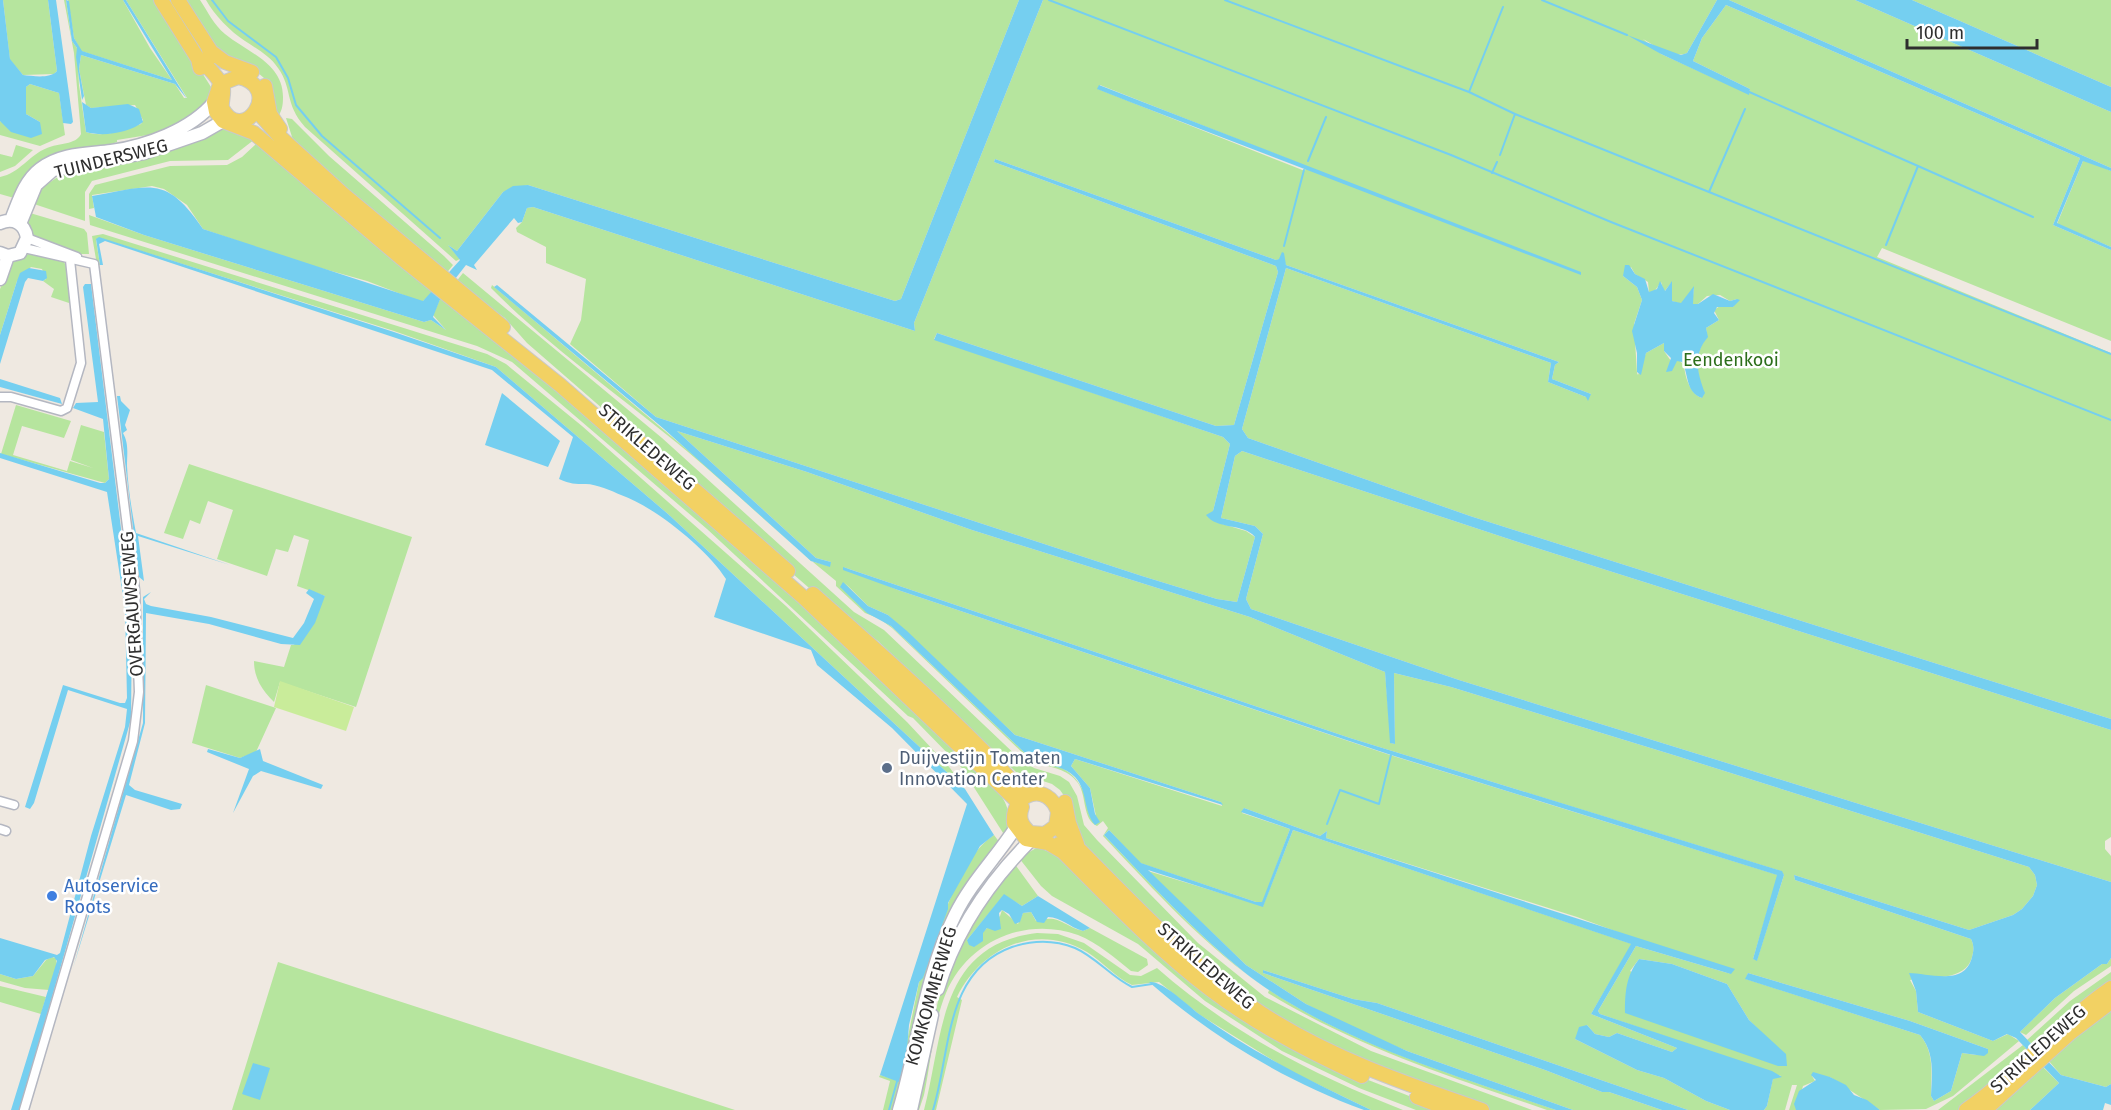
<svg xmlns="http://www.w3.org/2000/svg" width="2111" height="1110" font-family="'Fira Sans',sans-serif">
<rect width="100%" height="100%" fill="#efe9e1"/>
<!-- green -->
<path fill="#b6e59e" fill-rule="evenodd" d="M3 0H48L57 71 54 74 23 75 10 60Z
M64 0H66L72 41 77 48 79 85 86 132C105 138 123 130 141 124L143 120 135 105 91 108 86 105 79 69 81 55 175 84 184 98H187L126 0H156L211 87 205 107 160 133 117 140V142L91 151 21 191 16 190 14 198 0 194V177C20 173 29 155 47 148 58 143 76 145 81 134L74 53Z
M68 0H123L150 48 172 80 81 51 74 38Z
M183 0H200C208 12 214 25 225 34 247 52 283 63 283 97 283 106 282 112 276 119L264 78 257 72 221 54Z
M206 0H1019L901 299 895 301 528 185 503 192 457 251 448 245 460 259 456 261 305 127C284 103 293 89 278 68 270 56 257 49 245 41 230 31 215 16 206 0Z
M1043 0H1717L1687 53C1673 59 1655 46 1643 39L1661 54 1749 94 1750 89 1693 61 1702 38 1726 5 2080 158 2053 225 2111 250V341L1882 248 1877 257 2111 353V719L1470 516 1248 438 1242 429 1286 268 1551 363 1548 382 1586 397 1591 394 1552 379 1555 365 1559 362 1286 265 1283 259 1276 260 995 159 994 162 1276 266 1278 272 1234 425 1216 426 937 333 934 339 1223 437 1230 444 1213 511 1219 523 1246 531 1255 537 1237 602 1217 599 1142 576 656 417 570 344 581 320 586 279 546 263V247L517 232 516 228 522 222 527 208 533 207 915 331 914 323ZM1100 85 1306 166 1305 171 1098 89ZM1631 267 1635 274 1648 282 1649 292H1654L1661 282 1664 292 1671 283 1672 301 1681 304 1694 288 1692 304H1698L1707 296 1720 295 1730 301 1737 299 1733 307 1720 306 1714 310 1719 320 1706 328 1707 337C1692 355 1699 376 1702 398 1690 394 1685 377 1684 365L1679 360 1671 361 1664 351V343L1646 353 1638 375 1637 373 1634 324 1642 300 1637 287 1623 276Z
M1729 0H1855L2111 112V168Z
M1912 0H2111V87Z
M30 84 59 93 65 135 40 146 0 135V121L6 124 40 122 26 114V87Z
M286 118 292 119 329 156 444 256 453 265 445 275 293 140Z
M222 128 255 139 228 160 170 161 92 181 85 192V221L34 204 40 189 62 174 157 156Z
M258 142 326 204 434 291 423 301H419L367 281 299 262 203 229 187 205 164 189 152 186 92 195 94 208 89 209V194L95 185 170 166 227 165 242 157Z
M16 145 33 150 15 166 0 172V154L12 157Z
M2087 160 2111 171V247L2057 224 2083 161Z
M30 213 84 229 87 233 89 254H77L32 236 26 222Z
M89 215 144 235 424 322 431 320 446 330 433 315 441 297 445 295 713 521 899 694 1002 797C1010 809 1011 823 1005 836L961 767 913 718 908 716 707 529 512 362 477 346 90 225Z
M103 234 487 354 506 364 582 426 786 606 907 722 950 768 965 789 668 514 496 367 394 331 100 238 96 240 100 265H97L92 236Z
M29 254 64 262 68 270 72 304 51 297 54 289 43 281 46 279 42 269 31 267 17 281 0 335V289L13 260Z
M463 273 662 438 854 612 884 630 1022 761 1034 768 1060 776 1069 782 1077 796 1084 825 1097 840 1198 943 1265 997 1371 1051 1532 1110H1490L1396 1076 1283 1022 1194 956 1080 841 1067 800 1060 790 1052 784 1016 772 878 641 839 614 527 343 505 318 455 283Z
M492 285 703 463 811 561 829 566 831 562 816 558 677 431 807 472 972 530 1250 617 1385 672 1391 743 1395 744 1394 673 1451 687 1680 757 2029 867 2035 875 2037 885 2033 896 2022 909 2013 915 1969 930 1794 875 1795 880 1971 939C1974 945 1974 950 1972 957 1966 982 1929 976 1910 980L1916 991 1918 1012 1993 1041 2008 1034 2019 1041 1953 1096 1926 1109 1880 1110 1830 1077 1812 1076 1815 1081 1803 1086 1796 1110H1789L1797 1085H1792L1785 1110H1764L1767 1106 1773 1078 1781 1076 1600 1014 1598 1011 1636 946 1731 974 1577 917 1326 838 1327 831 1320 836 1244 808 1242 813 1290 829 1263 902H1256L1140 863 1109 830 1104 835C1149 882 1193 931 1244 972 1332 1040 1453 1074 1556 1110H1547C1451 1077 1354 1046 1268 993L1269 990C1206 948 1155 891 1103 836L1108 828 1103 821 1097 826C1082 819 1087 796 1078 783 1065 765 1044 769 1027 757L892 628 880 619 865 613 836 586V581C785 540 738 494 688 452 625 399 549 347 491 288ZM843 567 1350 738 1781 871 1784 875 1757 960 1753 959 1778 875 1390 755 898 590ZM845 583 868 606 888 615 1015 735 1221 802 1222 806 1075 759 1071 766 1090 788 1096 816C1085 798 1081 775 1059 767 1048 762 1038 764 1028 756L891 626 871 613ZM1639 959 1672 964 1727 984 1749 1020 1764 1035 1630 971ZM1748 973 1910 1021 1988 1049 1976 1055 1962 1053 1951 1091 1934 1101 1931 1096C1931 1074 1935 1053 1920 1035L1746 979Z
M16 405 71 421 64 438 22 426 13 455 67 471 70 461 93 468 71 460 81 425 104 432 109 479 105 483 1 454Z
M1242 451 1524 544 2111 730V837L2105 841V849L2111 856V882L1459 680 1251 609 1246 599 1263 534 1255 526 1221 518 1235 456Z
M189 464 412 537 356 707 280 682 274 702C262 690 254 678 254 661L284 667 291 645H294L325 596 297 586 309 540 294 535 288 552 276 549 267 576 217 559 233 510 208 501 200 524 190 520 183 539 164 533Z
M206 685 276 708 256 752 240 758 192 743Z
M1293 830 1632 944 1591 1014 1677 1048 1672 1052 1617 1033 1609 1037 1595 1034 1587 1025 1575 1039 1637 1070 1664 1078 1706 1101 1730 1110H1688L1377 1003 1353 999 1263 970V973L1545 1070 1602 1092H1609L1662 1110H1573L1407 1051 1352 1028 1306 1004 1246 965 1148 871 1263 906Z
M994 835 1000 843 963 894 896 1110H883L890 1081 879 1077 880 1075 899 1081 919 982 923 977C937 936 957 859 994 835Z
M1038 847 1058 856 1077 874 1358 1076 1445 1110H1416L1359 1088 1282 1051 1205 1001 1138 944 1052 896 1041 886 1019 858Z
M1014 863 1038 896 1022 906 1004 895 967 940 983 938 982 933 1000 916 1002 910 1018 924 1023 913 1031 912 1036 921C1060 914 1061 925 1083 931L1090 928 1147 959 1148 965 1138 972 1131 971C1115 958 1098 943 1078 935 1026 916 968 941 946 993 933 1024 931 1062 924 1095L919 1110H914L940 992 961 937Z
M1037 933 1058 934 1084 943 1130 975 1141 976 1157 968C1230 1032 1313 1075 1403 1110H1371L1290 1071 1200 1015 1159 982 1132 985C1115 977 1103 962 1087 952 1036 922 981 948 957 997L962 1000 936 1110H924C944 1034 938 945 1037 933Z
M52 957 56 958 57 966 49 990 25 988 0 981V974L16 979 33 976 46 960Z
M2111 958V966L2074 991 2026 1035 2020 1032 2055 998 2102 964H2107Z
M278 962 735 1110H232Z
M2111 972V986L2033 1045 2027 1040 2070 1001Z
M0 986 46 997 41 1014 0 1002Z
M2111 1004V1084L2106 1087 2061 1075 2048 1060Z
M2023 1045 2028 1051 1963 1110H1938Z
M2043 1067 2059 1083 2030 1110H1989Z"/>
<!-- pitch -->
<path fill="#c9ec9a" d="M280 681 354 707 346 731 274 707Z"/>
<!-- water -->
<path fill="#75cff0" d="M0 0H3L10 59 23 75C33 76 50 79 57 71L48 0H56L73 122 71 124 63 123 59 93 30 84 26 87V114L40 122 42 134 31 138 11 132 0 121Z
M66 0 69 1 74 38 82 51 172 80 123 0H126L187 99 175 84 81 55 79 69 84 96 82 100 76 57 77 48 72 41Z
M1019 0H1043L914 323 915 331 533 207 527 208 522 222 518 223 514 218 474 265 477 270 466 265 441 297 433 317 446 330 431 320 424 322 144 235 96 217 92 196C150 186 166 174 203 229L423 301 460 260 448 245 457 251 503 192 513 186 528 185 895 301 901 299Z
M1717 0H1729L2111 168V171L2083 161 2057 223 2111 247V250L2053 225 2080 158 1726 5 1702 38 1693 61 1750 89 1749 95 1661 54 1627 35 1681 55 1687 53Z
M1855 0H1912L2111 87V112Z
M1099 85 1581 272V275L1130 102 1097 89Z
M82 102 91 108 128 104 139 109 143 122C129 133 103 137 86 132Z
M995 159 1276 260 1279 259 1282 252 1284 253 1286 265 1559 362 1555 365 1552 379 1591 394 1588 401 1586 397 1548 382 1551 363 1286 268 1242 429 1248 438 1470 516 2111 719V730L1524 544 1242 451 1235 456 1221 518 1255 526 1263 534 1246 599 1251 609 1459 680 2111 882V958L2107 964H2102L2055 998 2020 1032 2061 1075 2106 1087 2111 1084V1105L2105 1103 2103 1110H2030L2059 1083 2016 1038 2007 1034 1993 1041 1918 1012 1916 991 1909 973C1928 973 1965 987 1972 957 1974 950 1974 945 1971 939L1795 880 1794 875 1969 930 2013 915 2022 909 2033 896 2037 885 2035 875 2029 867 1680 757 1451 687 1394 673 1395 744 1390 743 1385 672 1250 617 972 530 807 472 677 431 816 558 831 562 830 567 811 561 664 429 494 287 497 285 656 417 1142 576 1217 599 1237 602 1255 537C1244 523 1217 530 1206 515L1213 511 1230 444 1223 437 934 340 937 333 1216 426 1234 425 1278 272 1276 266 994 162Z
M99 237 394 332 496 367 668 514 965 789 994 835 980 846 948 903V909L923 978 919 982 909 1025 906 1062 899 1082 880 1075 967 804 892 728 817 665 811 650 714 617 726 579C707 549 655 507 621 495 612 491 596 484 586 484 574 484 571 484 559 479L573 437 492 370 105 241 99 244 103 265H100L96 239Z
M1625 265H1629L1635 274 1645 279 1649 292 1657 289 1660 281 1665 291 1672 281V301L1681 303 1694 286 1693 304H1698L1713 294 1730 301 1737 299 1740 300 1733 307H1717L1714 313 1719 320 1706 328 1708 337C1693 354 1697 373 1705 393L1702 398C1685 392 1689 374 1682 362L1677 361 1672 371 1666 372 1671 358 1664 351V343L1646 353 1641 375 1637 372V353L1632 331 1642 300 1637 287 1623 276Z
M29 268 46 271 47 278 43 281 28 278 25 282 0 364V335L17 281 20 273Z
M85 284H91L132 618 131 719 20 1110H11L57 961 54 957 45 960 33 976 16 979 0 974V938L57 955 60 953 91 836 125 727 127 709 68 690 34 803 30 809 25 807 63 685 120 703H125L127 698 125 609 107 492 0 458V453L100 483H105L109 479 103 419 73 408 76 403 98 402 83 287Z
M0 379 60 398 62 404 0 387Z
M502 393 560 441 548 467 485 445Z
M117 396H120L121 401 130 410 125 425 127 430 123 433C129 444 127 453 127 466 128 488 132 512 136 533L230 565 138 536 144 581 139 577Z
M843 567 1350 738 1782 871 1784 875 1757 961 1753 959 1777 875 1391 755 898 590 843 570Z
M843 582 868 606 888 615 907 631 1015 735 1221 802 1223 805 1075 759 1071 766 1090 788 1095 814 1100 822 1095 825C1083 811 1088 791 1075 777 1061 763 1042 767 1028 756L891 626 867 613 840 587Z
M309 589 325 596 315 623 300 645 281 644 209 624 146 613 145 723 129 785 135 790 182 804 180 809 171 810 126 795 73 968 143 723V597L151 592 144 599 146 604 151 606 211 617 293 638 304 623 314 599 306 593Z
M208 749 240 758 260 749 263 761 323 785 321 789 261 771 253 776 233 813 249 769 207 752Z
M1244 808 1320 836 1327 831 1326 838 1735 969 1731 974 1636 946 1598 1011 1600 1014 1772 1071 1782 1077 1773 1079 1767 1106 1764 1110H1730L1706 1101 1664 1078 1637 1070 1575 1039 1579 1027 1587 1025 1595 1034 1609 1037 1617 1033 1672 1052 1677 1048 1591 1014 1631 944 1293 830 1263 907 1148 870 1246 965 1306 1004 1407 1051 1573 1110H1556C1454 1075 1329 1039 1244 972 1193 931 1149 882 1104 835L1109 830 1141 863 1256 902H1262L1290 829 1241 812Z
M1004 894 1022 906 1038 896 1090 928 1083 931C1069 927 1061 917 1048 917L1044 923 1037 922 1031 912 1023 913 1020 922 1015 924 1009 914 1002 910 999 913 1001 929 995 931 987 928 983 933V941L974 947 969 945 967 940Z
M1639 959 1672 964 1727 984 1749 1020 1786 1054 1787 1066H1778L1625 1013C1625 992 1626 976 1639 959Z
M1263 970 1353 999 1377 1003 1688 1110H1662L1609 1092H1602L1545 1070 1263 973Z
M1748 973 1910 1021 1988 1049V1053L1984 1056 1962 1053 1951 1091 1934 1101 1931 1096C1932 1074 1935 1053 1920 1035L1745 979Z
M1149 982C1163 980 1189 1007 1202 1016 1255 1054 1313 1082 1371 1110H1364C1285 1081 1212 1037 1149 982Z
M253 1063 270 1068 260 1100 242 1094Z
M1813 1072 1830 1077 1846 1085 1854 1095 1867 1100 1880 1110H1796L1794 1104 1799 1091 1816 1080 1811 1075Z"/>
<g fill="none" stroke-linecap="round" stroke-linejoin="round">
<!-- stream -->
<path stroke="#75cff0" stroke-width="2" d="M212 0 228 21 276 57 288 78 296 105 322 136 440 238
M1049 0 1451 155 1611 222 2111 420
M1225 0 1469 92 1503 7
M1542 0 1627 35
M1747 91 1918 166
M1469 92 1515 114 1500 155
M1515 114 1709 192 1745 109
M1308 161 1326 117
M1492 173 1497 162
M1709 192 2111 354
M1886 245 1918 166 2033 217
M1284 246 1304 170
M1327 824 1340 790 1379 804 1391 755
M889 1110 898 1078
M933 1110C951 1052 944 971 1012 947 1033 940 1055 940 1075 948 1096 957 1111 977 1132 987L1152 984"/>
<defs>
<path id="minor" d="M27 238 77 257
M24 248 94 264
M0 397H11L61 411 67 408 81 363 70 260
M0 801 14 805
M0 829 6 831
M24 1110 133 741 139 692 135 590 94 264"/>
<path id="secondary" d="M11 220C18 203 24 181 40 169 61 153 87 154 111 151 146 146 191 130 214 102
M0 223C14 217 25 224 27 238L20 253 8 256 0 253
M20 224 36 185 53 170 144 153 202 133 223 121
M0 279 8 256
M938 989C955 932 989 882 1031 840
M899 1110C918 1046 925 975 955 915 971 882 996 858 1016 827
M911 1110 932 1015"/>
<path id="primary" d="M161 0 198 59 200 68
M178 0 214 56
M209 50 225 62 252 72
M198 59C206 64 221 80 223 89 224 95 221 102 222 108 243 147 285 87 238 77L220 84 214 102 216 112 223 121 254 133 400 257 560 385 803 597 1018 802 1022 807C1018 818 1021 825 1030 833L1045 834 1056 826 1058 812C1048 781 1011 792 1014 823L1026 839 1048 843 1063 852
M265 86 270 114 280 129
M257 111 279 136 344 195 503 327
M612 418 788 571
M813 594C886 659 960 723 1025 795
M1065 802 1069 823 1077 844
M1056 826C1121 890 1184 962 1261 1013 1328 1057 1406 1084 1482 1110
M1059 844 1063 852C1111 900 1157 949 1211 990 1257 1025 1309 1052 1362 1076
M1417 1097 1451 1110
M1966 1110C2018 1074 2059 1024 2111 988
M1985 1110 2069 1034 2111 1002"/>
</defs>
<!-- minor casing -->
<use href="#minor" stroke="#b4b7c1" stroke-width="11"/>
<!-- secondary casing -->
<use href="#secondary" stroke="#b4b7c1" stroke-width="15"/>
<!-- primary casing -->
<use href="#primary" stroke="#c9c9c9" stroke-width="16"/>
<!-- minor -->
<use href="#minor" stroke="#fff" stroke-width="8"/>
<!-- secondary -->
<use href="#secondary" stroke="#fff" stroke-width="12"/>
<!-- primary -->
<use href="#primary" stroke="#f2d163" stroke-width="14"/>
</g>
<!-- markers -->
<circle fill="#5c6f8a" stroke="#fff" stroke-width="2" cx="887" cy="768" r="6"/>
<circle fill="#3f7fe0" stroke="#fff" stroke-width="2" cx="52" cy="896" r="6"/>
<g text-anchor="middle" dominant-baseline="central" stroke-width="5" stroke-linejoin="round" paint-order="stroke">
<!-- street labels -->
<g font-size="18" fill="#2e2e2e" stroke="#fff">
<text transform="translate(111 159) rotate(-14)">TUINDERSWEG</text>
<text transform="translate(647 447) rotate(41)">STRIKLEDEWEG</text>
<text transform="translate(132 604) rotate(-94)">OVERGAUWSEWEG</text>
<text transform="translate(1206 966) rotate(41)">STRIKLEDEWEG</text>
<text transform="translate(931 996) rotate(-74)">KOMKOMMERWEG</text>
<text transform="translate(2038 1049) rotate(-42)">STRIKLEDEWEG</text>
</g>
<!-- park labels -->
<g font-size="18" fill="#2c6e1b" stroke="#fff">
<text x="1731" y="360">Eendenkooi</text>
</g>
<!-- service labels -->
<g font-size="18" fill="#4e5e75" stroke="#fff" text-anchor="start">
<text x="899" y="758">Duijvestijn Tomaten<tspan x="899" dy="21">Innovation Center</tspan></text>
</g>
<!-- shop labels -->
<g font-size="18" fill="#366cbe" stroke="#fff" text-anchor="start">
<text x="64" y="886">Autoservice<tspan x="64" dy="21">Roots</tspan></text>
</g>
</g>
<!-- scale -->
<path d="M1907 39v9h130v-9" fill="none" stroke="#2e2e2e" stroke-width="3"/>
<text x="1916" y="39" font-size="18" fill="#2e2e2e" stroke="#ffffff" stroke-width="4.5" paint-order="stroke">100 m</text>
</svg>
